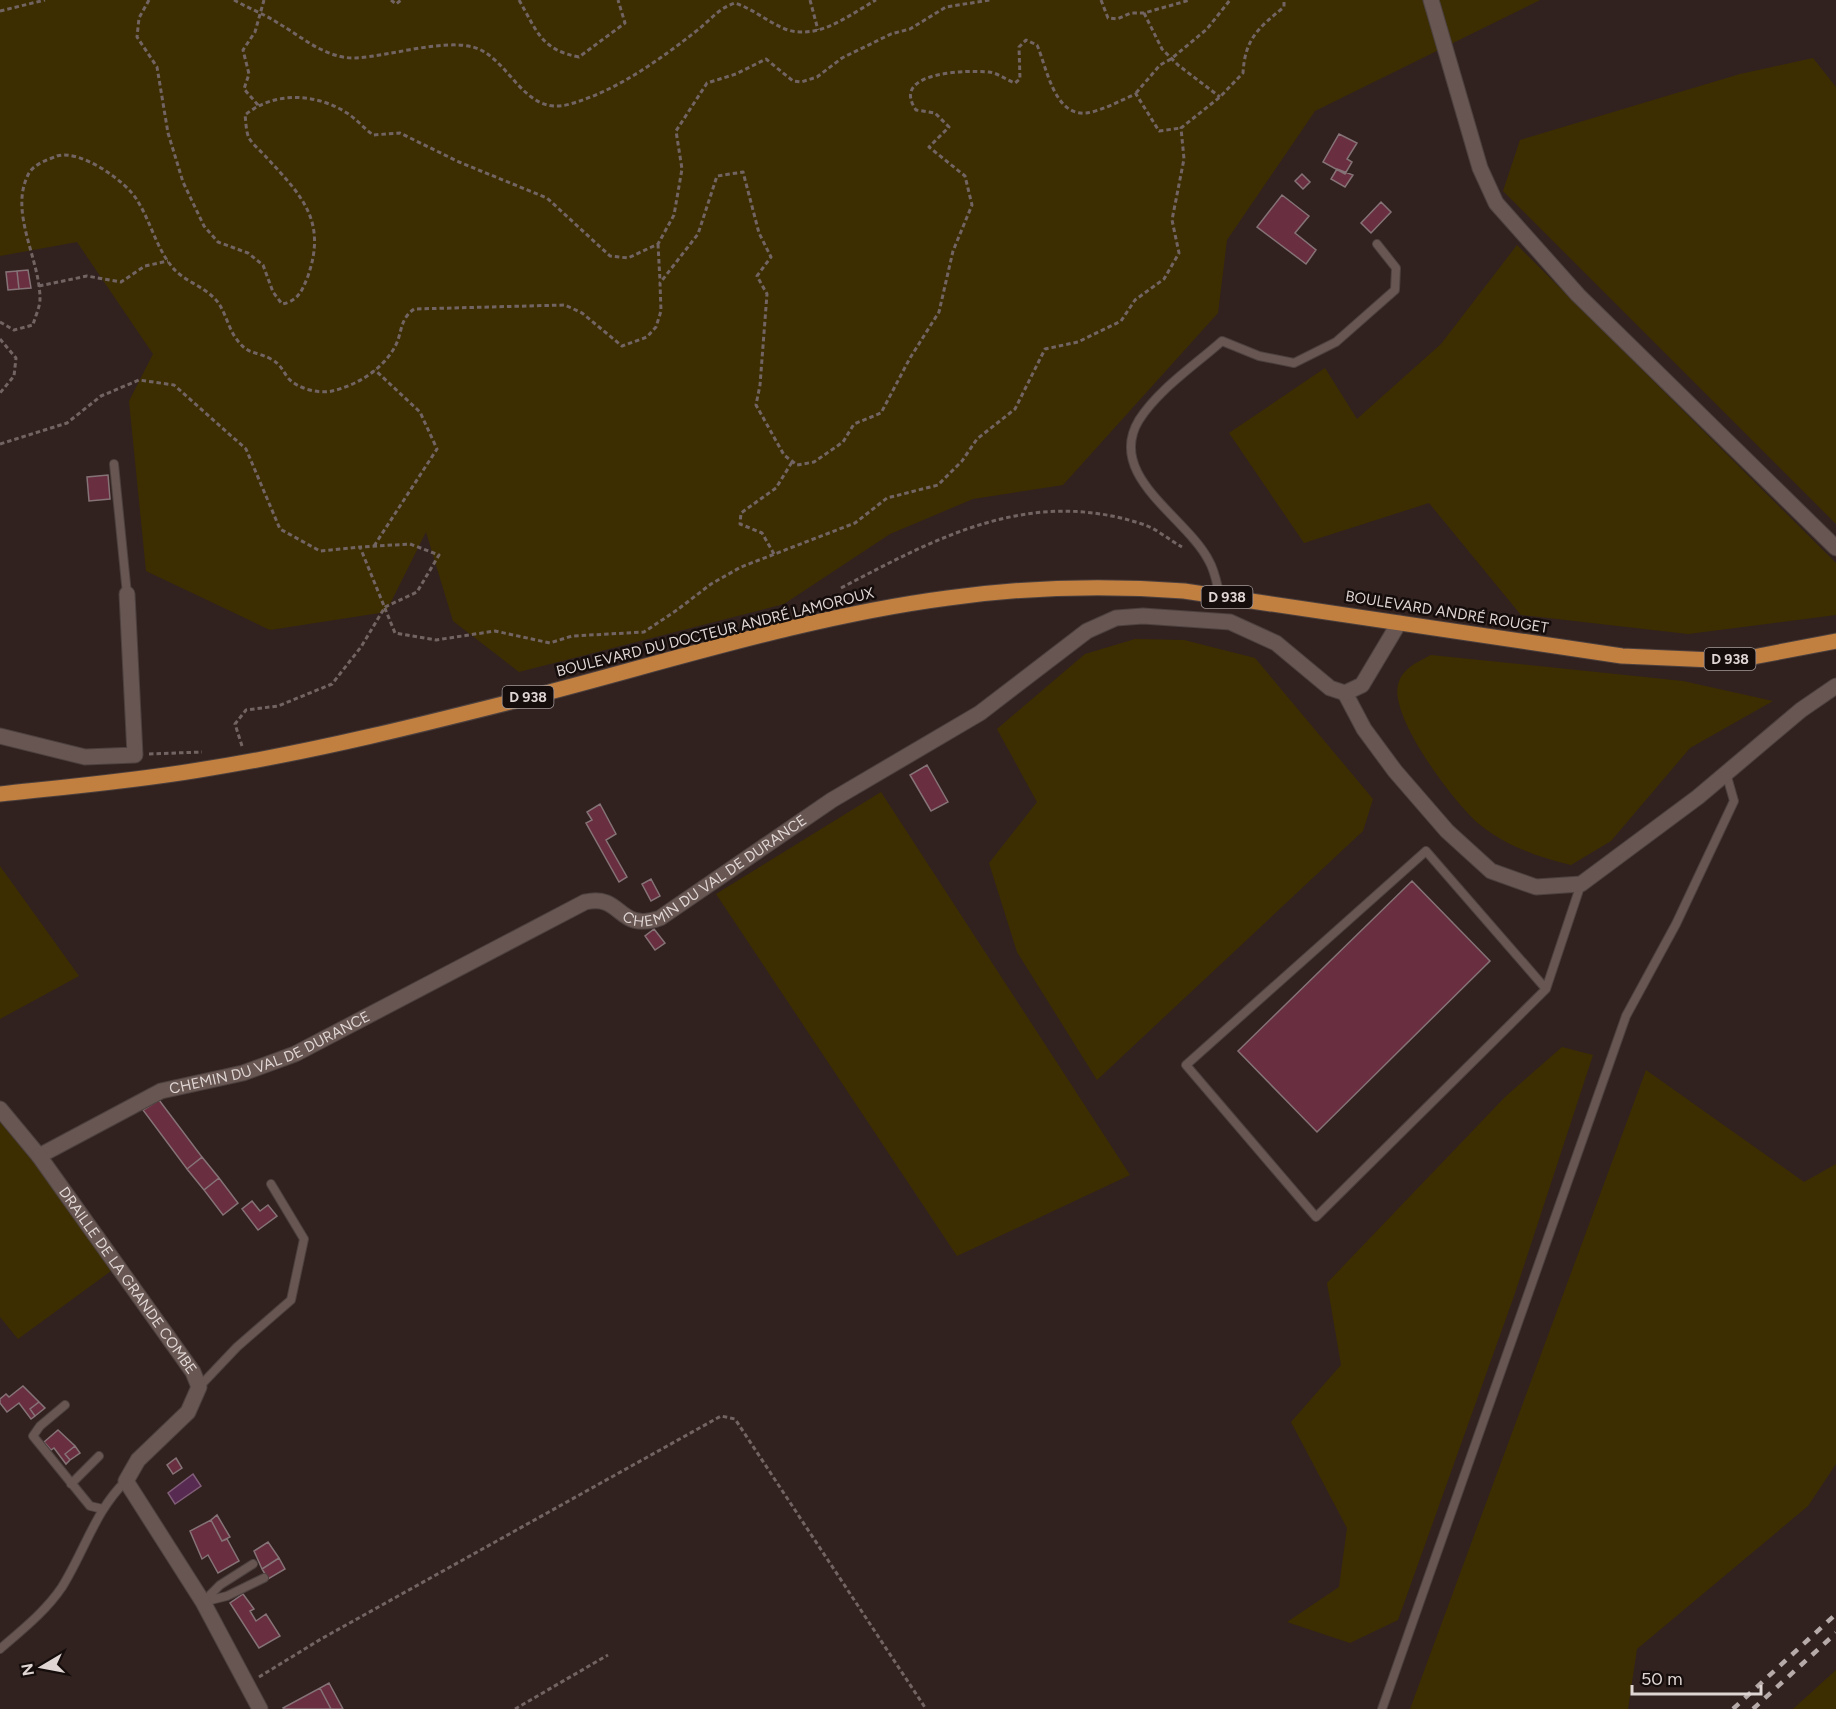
<svg xmlns="http://www.w3.org/2000/svg" width="1836" height="1709" font-family="Figtree,sans-serif">
<rect width="100%" height="100%" fill="#31221f"/>
<!-- green -->
<path fill="#3c2e01" d="M0 0H1540L1315 111 1227 240 1218 313 1063 485 973 499 890 534 784 604 519 672 453 621 426 532 386 612 270 630 146 571 129 401 153 354 77 242 0 256Z
M1813 58 1836 87V524L1503 191 1520 140 1740 74Z
M1517 245 1836 563V615L1688 634 1521 615 1429 503 1304 543 1229 433 1325 368 1357 419 1441 344Z
M1135 639 1184 640 1255 658 1373 799 1363 831 1097 1080 1017 952 989 863 1037 802 997 729 1085 654Z
M1431 655 1683 681 1773 701 1690 748 1611 841 1571 865C1538 857 1506 846 1479 824 1454 803 1390 718 1398 685 1402 668 1418 662 1431 655Z
M881 792 1130 1175 957 1256 716 894Z
M0 866 79 976 0 1019Z
M1562 1047 1593 1055 1514 1296 1398 1620 1350 1643 1287 1622 1339 1587 1347 1528 1291 1422 1341 1365 1327 1283 1505 1097Z
M1646 1070 1804 1182 1836 1164V1464L1808 1506 1637 1649 1628 1709H1410Z
M0 1122 44 1175 111 1271 18 1339 0 1317Z
M1836 1670V1709H1793Z"/>
<!-- water -->
<path fill="#572a51" stroke="#805d78" stroke-width="1.5" d="M193 1474 201 1486 175 1504 168 1493Z"/>
<!-- building -->
<path fill="#6a2e41" stroke="#857377" stroke-width="1.5" d="M1339 134 1357 143 1347 159 1352 162 1345 174 1323 162Z
M1337 169 1353 175 1345 187 1331 179Z
M1302 174 1310 182 1303 189 1295 181Z
M1282 195 1309 216 1295 233 1316 250 1306 264 1257 227Z
M1381 202 1391 212 1371 233 1361 223Z
M28 270 31 288 19 289 17 271Z
M17 271 19 289 8 290 6 272Z
M108 475 110 499 89 501 87 477Z
M927 765 948 802 931 811 910 775Z
M600 804 616 834 606 840 627 877 619 882 586 823 592 820 587 812Z
M651 879 660 896 651 901 642 884Z
M1412 881 1490 961 1317 1132 1238 1051Z
M654 929 665 943 655 950 645 936Z
M159 1100 202 1157 187 1169 143 1110Z
M202 1157 219 1178 204 1190 187 1169Z
M219 1178 238 1203 223 1215 204 1190Z
M252 1201 260 1211 268 1205 277 1216 258 1230 242 1209Z
M23 1386 39 1402 30 1409 35 1416 31 1419 19 1403 7 1412 0 1403V1399L6 1394 9 1397Z
M39 1402 45 1408 35 1416 30 1409Z
M58 1430 75 1446 65 1454 70 1460 66 1464 54 1448 51 1450 44 1442Z
M75 1446 80 1453 70 1460 65 1454Z
M176 1458 182 1468 173 1474 167 1465Z
M217 1515 230 1537 222 1541 211 1520Z
M211 1520 222 1541 227 1539 239 1561 218 1573 208 1555 202 1559 190 1531Z
M268 1542 279 1558 262 1569 254 1551Z
M279 1558 285 1569 268 1579 262 1569Z
M243 1594 254 1609 250 1611 256 1621 266 1614 280 1636 259 1648 230 1603Z
M329 1683 343 1709H331L320 1688Z
M320 1688 331 1709H284L283 1708Z"/>
<g fill="none" stroke-linecap="round" stroke-linejoin="round">
<defs>
<path id="lane" d="M114 464 127 594
M1220 596C1217 585 1215 571 1209 561 1187 517 1105 476 1139 420 1159 389 1195 365 1222 341L1259 356 1294 363 1336 342 1395 290 1396 268 1377 244
M1546 989 1316 1217 1186 1065 1426 851 1546 989 1581 884
M199 1387 237 1347 291 1300 304 1239 271 1184
M65 1405 40 1426 33 1436 90 1506 103 1509
M71 1484 99 1456
M204 1601 220 1585 253 1564
M203 1602 227 1596 264 1578
M0 1649C22 1630 46 1611 62 1587 84 1552 96 1509 126 1481
M1382 1709 1626 1016 1676 924 1734 801 1726 773"/>
<g id="street">
<path d="M1431 0 1480 168 1496 203 1578 295 1836 548"/>
<path d="M1345 693 1364 729 1395 771 1447 831 1491 871 1536 887 1581 884 1698 797 1801 710 1836 686"/>
<path d="M0 736 85 757 135 755 127 594"/>
<path id="s1" d="M0 1109 39 1156 161 1091 243 1073 295 1054 585 902C623 893 617 933 660 918L832 800 980 713 1087 631 1116 618 1143 616 1230 622 1276 643 1330 688 1345 693 1362 685 1399 623"/>
<path id="s2" d="M39 1156 193 1372 199 1387 188 1412 138 1460 126 1481 203 1602 260 1709"/>
</g>
<path id="primary" d="M0 794C66 787 133 781 199 770 314 752 428 723 542 694 676 659 811 616 948 598 1027 587 1105 585 1184 591L1622 656 1713 660 1753 657 1836 641"/>
</defs>
<!-- lane casing -->
<use href="#lane" stroke="#4c403e" stroke-width="10"/>
<!-- street casing -->
<use href="#street" stroke="#4c403e" stroke-width="17"/>
<!-- primary casing -->
<use href="#primary" stroke="#4c403e" stroke-width="17"/>
<!-- path -->
<path stroke="#726462" stroke-width="3" stroke-dasharray="4.5 3" stroke-linecap="butt" d="M149 0 139 18 137 37 157 67 168 133 183 182 204 226 218 242 248 253 263 265 273 292 282 304C298 301 302 291 308 276 327 221 302 196 267 158 262 152 253 145 249 138 246 132 246 122 245 115 274 91 316 93 347 113 356 119 364 128 373 135L400 133 459 162 547 198 610 256 628 258 658 244 674 215 682 169 676 131 707 83 736 74 766 59 793 81 801 82 817 77 842 58 891 34 910 29 946 7 990 0
M234 0C248 8 264 14 278 23 302 37 326 59 356 58 389 56 443 39 473 47 510 57 523 118 570 104 616 91 658 61 695 32 710 21 717 9 735 3 753 9 768 22 785 29 818 41 849 15 876 0
M391 0 396 4 401 0
M519 0C537 31 541 50 579 57L625 23 618 0
M810 0 818 30
M1101 0 1108 18 1117 19 1131 13H1144L1190 0
M0 11 45 0
M1144 13 1162 49 1178 65 1220 97
M1136 93 1160 65 1171 59 1207 29 1230 0
M258 105 244 89 249 74 243 50 255 32 264 0
M658 244 660 281
M39 286 87 276 121 282 145 266 168 261
M0 322 14 330 33 325C35 317 40 307 40 299 40 259 9 213 28 175 33 164 47 160 57 156 80 149 126 181 137 200 151 222 156 248 173 268 183 280 202 286 213 297 224 306 227 325 235 337 248 356 254 350 271 359 281 364 283 372 289 379 299 389 319 394 332 391 359 385 388 366 398 340 402 327 402 318 414 309L565 305 582 313 622 346 647 337 656 327 661 311 660 283 698 234 717 176 743 172 759 233 771 257 757 276 767 294 760 385 756 405 784 455 797 465 814 462 843 442 854 424 881 413 910 358 939 312 953 251 972 205 965 176 929 147 949 127 935 113 916 110C889 71 969 70 989 72 998 73 1006 80 1015 83L1020 79 1019 47 1026 40 1037 45C1047 68 1054 116 1086 113 1102 111 1121 100 1136 94L1159 131 1181 128
M0 339 16 358 14 376 0 393
M0 444 67 423 101 396 139 380 174 385 246 449 280 529 320 551 360 547 395 633 436 640 495 631 550 643 572 636 644 632 677 610 711 584 741 567 855 523 887 498 938 485 962 461 977 439 1015 409 1045 349 1078 342 1121 321 1135 300 1164 279 1179 253 1172 220 1184 159 1181 128 1220 97 1243 73C1245 39 1258 28 1284 7V0
M374 546 437 449 420 412 375 370
M774 554 762 533 740 524 741 513 776 488 792 462
M841 588C938 537 1030 487 1142 524 1156 528 1169 540 1182 547
M242 746 235 724 246 710 278 706 332 684 361 647 385 607 417 592 439 555 410 544 360 547
M149 754 202 752
M259 1677 321 1639 721 1416 735 1419 926 1709
M515 1709 608 1655"/>
<!-- lane -->
<use href="#lane" stroke="#675652" stroke-width="8"/>
<!-- street -->
<use href="#street" stroke="#675652" stroke-width="15"/>
<!-- primary -->
<use href="#primary" stroke="#c17f40" stroke-width="15"/>
<!-- rail -->
<path stroke="#b6aba9" stroke-width="4.5" stroke-dasharray="8 8" stroke-linecap="butt" d="M1733 1709 1836 1614
M1753 1709 1836 1633"/>
</g>
<g text-anchor="middle" dominant-baseline="central" stroke-width="5" stroke-linejoin="round" paint-order="stroke">
<!-- shield labels -->
<g fill="#140d0c" stroke="#a29997" stroke-width="1.5">
<rect x="1201.5" y="586" width="51" height="22" rx="4.5"/>
<rect x="1704.5" y="648" width="51" height="22" rx="4.5"/>
<rect x="502.5" y="686" width="51" height="22" rx="4.5"/>
</g>
<g font-size="14" font-weight="bold" fill="#dfd5d3">
<text x="1227" y="597">D 938</text>
<text x="1730" y="659">D 938</text>
<text x="528" y="697">D 938</text>
</g>
<!-- street labels -->
<g font-size="15" fill="#dfd5d3" stroke="#140d0c">
<text transform="translate(1447 612) rotate(9)">BOULEVARD ANDRÉ ROUGET</text>
<text transform="translate(715 632) rotate(-14)">BOULEVARD DU DOCTEUR ANDRÉ LAMOROUX</text>
<text stroke="none"><textPath href="#s1" startOffset="816">CHEMIN DU VAL DE DURANCE</textPath></text>
<text stroke="none"><textPath href="#s1" startOffset="315">CHEMIN DU VAL DE DURANCE</textPath></text>
<text stroke="none"><textPath href="#s2" startOffset="153">DRAILLE DE LA GRANDE COMBE</textPath></text>
</g>
</g>
<!-- north arrow -->
<g transform="translate(42 1667) rotate(260)" stroke="#140d0c" stroke-width="4.5" paint-order="stroke">
<path d="M0-4.5L10 22L0 15L-10 22Z" fill="#dfd5d3"/>
<text y="-9" font-size="16" font-weight="bold" text-anchor="middle" fill="#dfd5d3">N</text>
</g>
<!-- scale -->
<path d="M1632 1685v9h129v-9" fill="none" stroke="#dfd5d3" stroke-width="3"/>
<text x="1641" y="1685" font-size="18" fill="#dfd5d3" stroke="#140d0c" stroke-width="4.5" paint-order="stroke">50 m</text>
</svg>
